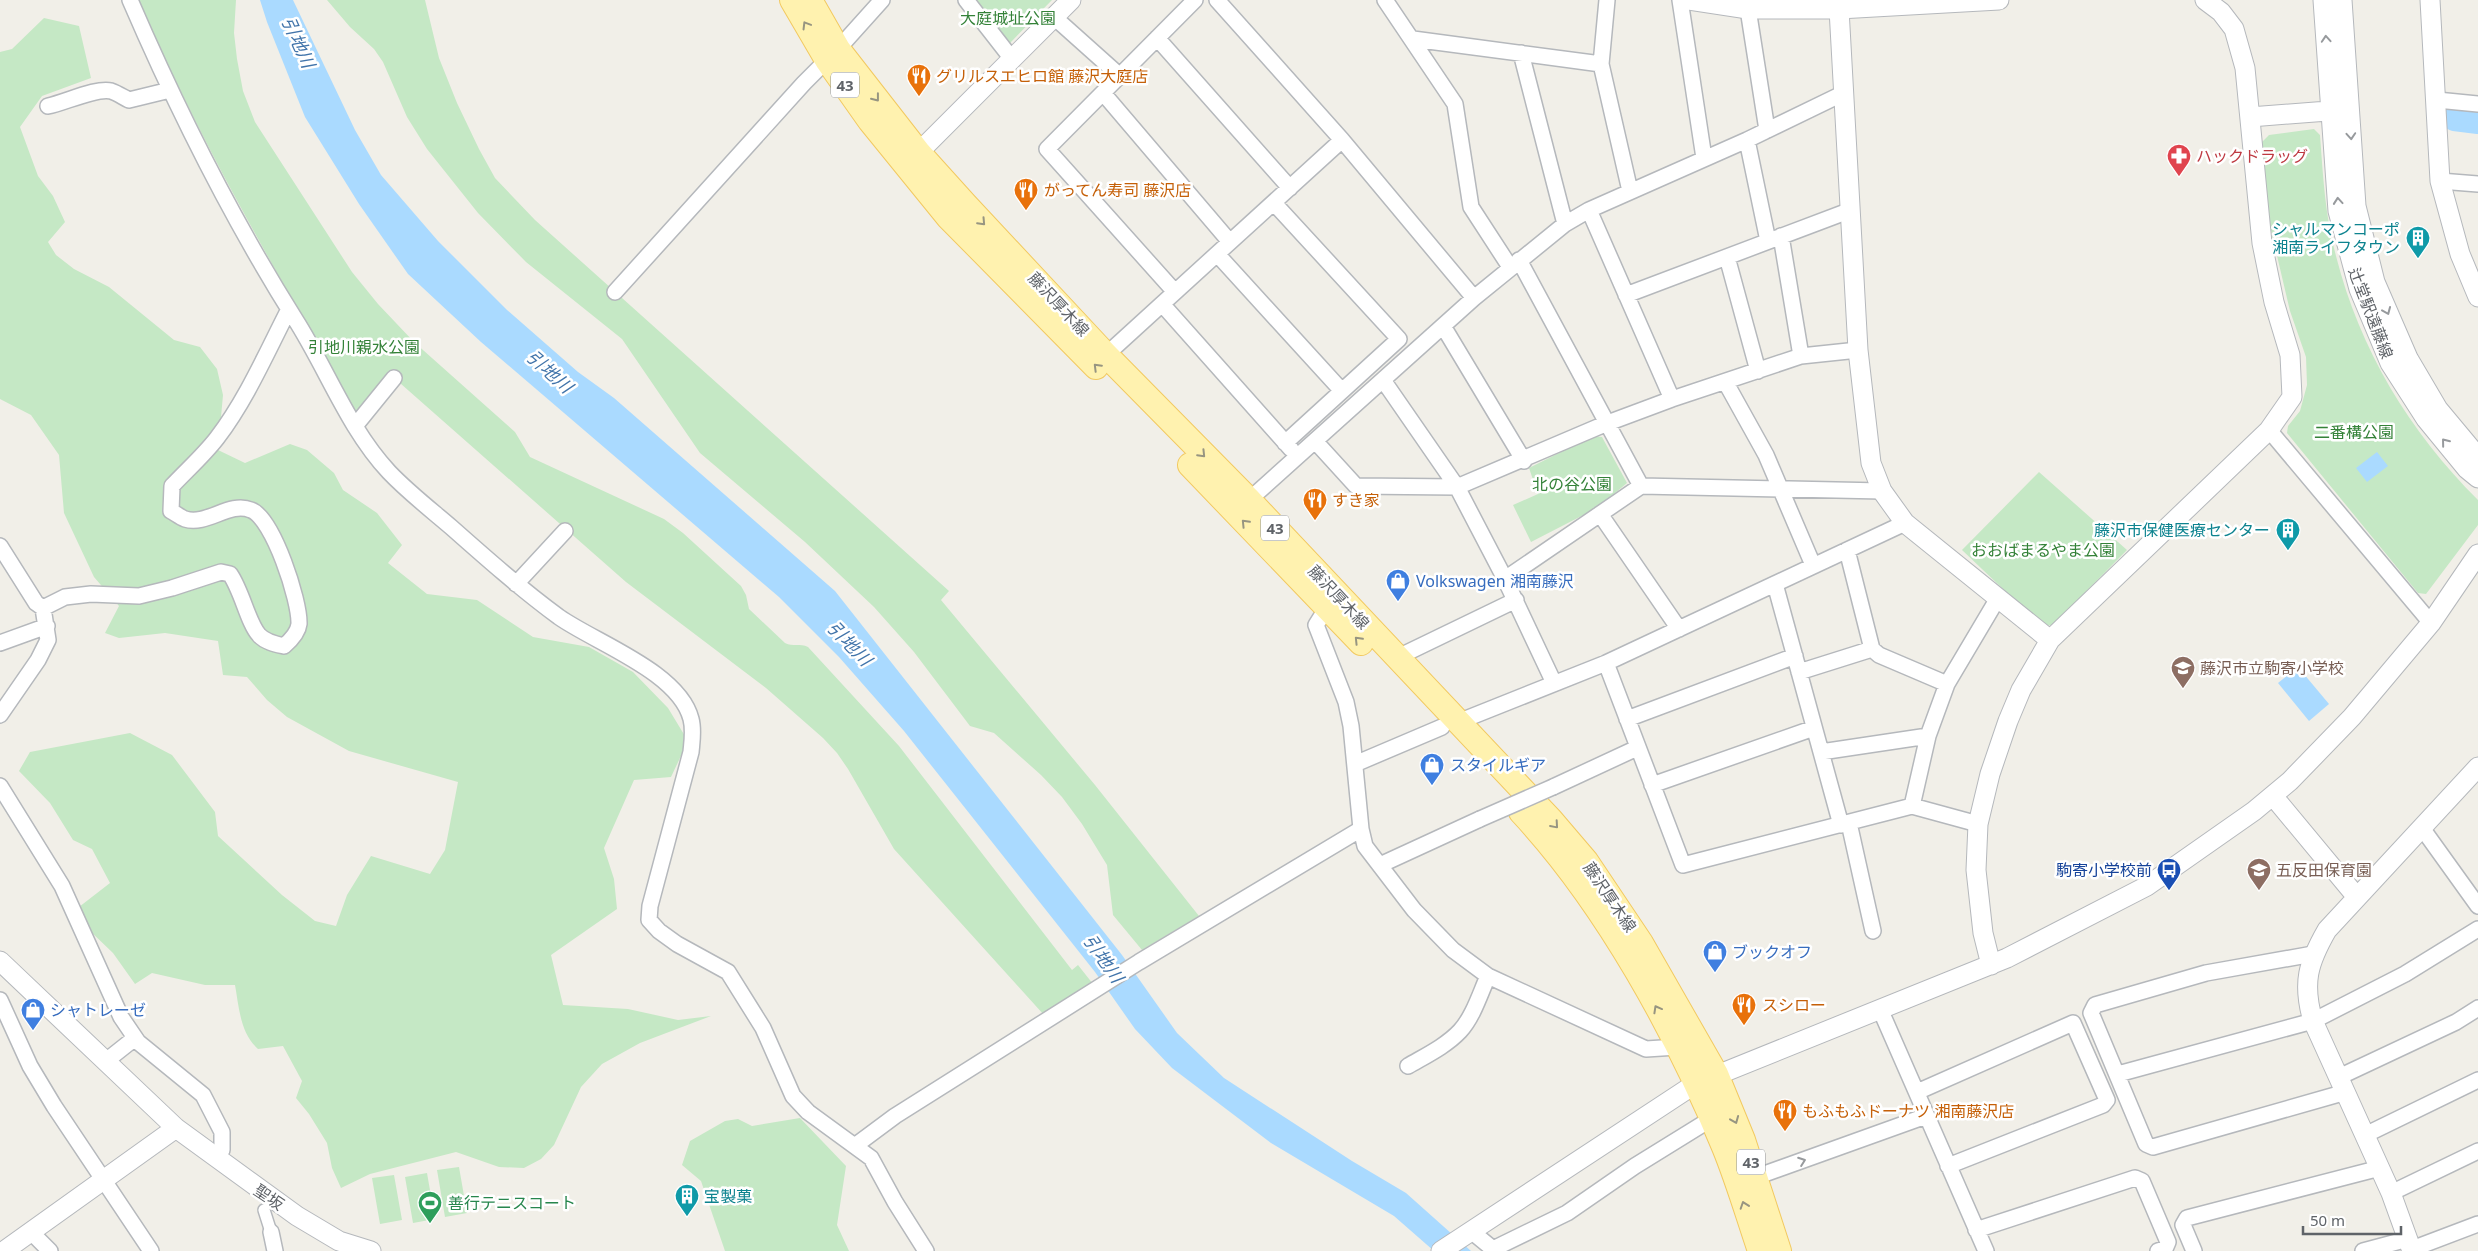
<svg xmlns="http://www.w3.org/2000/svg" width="2478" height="1251" font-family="'Noto Sans','Noto Sans JP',sans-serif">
<rect width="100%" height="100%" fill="#f1efe8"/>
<!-- green -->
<path fill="#c5e8c5" d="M139 0H236L234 33 237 59 243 91 255 122 352 272 378 304 414 342 515 432 530 457 664 519 683 533 741 586 746 595 749 609 785 643C793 647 800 643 808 647L899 746 1072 970 1078 965 1093 984 1044 1015 894 849 848 769 837 753 823 738 766 688 626 582 392 376 358 416C281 279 200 144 139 0Z
M327 0H425L439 58 457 103 479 149 495 178 535 220 949 591 941 600 1095 785 1199 916 1142 950 1113 915 1107 865 1082 824 1062 797 1041 775 994 733 970 726 914 652 874 607 805 542 700 453 622 339 526 262 478 213 427 149 407 117 383 62 374 49 350 27Z
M970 0H1052L1010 43H1004Z
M44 18 79 26 91 78 42 96 20 127 38 176 53 196 65 222 48 242 56 255 74 269 109 287 174 340 200 347 217 369 223 395 218 450 245 463 290 444 307 450 334 473 343 490 377 513 402 545 388 563 427 594 477 600 533 637 589 647 633 672 668 708 688 741 671 777 634 780 604 848 614 879 617 909 551 955 563 1005 628 1009 678 1020 711 1016 640 1043 602 1064 581 1087 554 1145 541 1159 524 1168 499 1167 456 1152 370 1174 341 1188 332 1168 327 1143 309 1114 296 1098 302 1081 283 1046 258 1049C240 1033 239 1007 235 985H205L152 973 135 984 113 953 88 929 79 907 110 883 92 849 73 840 50 803 19 771 30 752 130 733 172 755 215 812 218 836 282 895 315 921 336 926 347 895 371 856 430 874 445 850 458 782 349 751 287 717 267 700 247 677 223 675 218 641 165 633 119 638 105 633 119 606 94 577 64 513 59 455 31 415 0 399V52L12 49Z
M2314 129 2320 135C2323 175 2325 216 2336 256 2360 350 2409 431 2478 500V525L2426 594 2418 593 2287 433 2288 426 2300 411 2307 385 2306 357 2290 311 2270 226 2262 142 2269 135Z
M1593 436 1602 437 1627 483 1597 508 1531 542 1513 505 1538 494 1529 468Z
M2039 472 2127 550 2053 625 2042 626 1962 550Z
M800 1118 846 1166 837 1225 849 1251H725L701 1181 682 1165 690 1141 725 1121 738 1119 752 1126Z
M459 1167 467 1213 445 1217 437 1170Z
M427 1173 435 1219 413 1223 405 1177Z
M394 1175 402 1220 380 1224 372 1178Z"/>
<!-- water -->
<path fill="#aadaff" d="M260 0H293L355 130 381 175 438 241 507 310 578 372 614 398 835 591 1122 955 1177 1033 1224 1078 1352 1161 1406 1193 1471 1251H1434L1394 1216 1271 1143 1172 1068 1135 1029 1095 972 904 731 839 657 779 597 481 342 408 274 359 204 305 117 267 22Z
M2377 452 2388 466 2367 482 2356 468Z
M2298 667 2329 704 2309 721 2278 683Z"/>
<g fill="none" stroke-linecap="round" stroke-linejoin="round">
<!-- river -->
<path stroke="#aadaff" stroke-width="24" d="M2454 119 2478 122"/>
<defs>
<path id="pedestrian" d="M264 1210 271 1232"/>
<path id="minor" d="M130 0C177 109 232 219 295 319 327 369 348 428 389 472 408 492 430 509 451 527 486 558 521 589 559 617 596 643 679 672 691 719 694 730 692 741 691 752L650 906 649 920 659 931 677 944 728 972 763 1028 793 1096 808 1112 871 1158 895 1202 926 1251
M966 0 1012 59
M1217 0 1342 140 1474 298
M1385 0 1455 104 1471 207 1510 267
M1607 0 1601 64 1630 191
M1680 0 1704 158
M1748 9 1767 130
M1054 17 1120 76
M1157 38 1290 188
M1413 39 1601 64
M838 49 882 0
M1521 53 1565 224
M1103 93 1230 242
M2437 100 2478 104
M48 106C64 103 97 87 111 91 117 93 123 97 129 100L170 90
M1747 140 1768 241
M2440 181 2478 184
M1274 203 1399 339 1285 443
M1589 210 1672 399
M1781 236 1801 356
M1217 254 1342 391
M1727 257 1758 371
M1519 260 1641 486
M615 292 804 83 827 60
M1175 292 1047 149 1195 0
M1626 295 1851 210
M1162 304 1291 449
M1443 326 1524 461
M1106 355 1342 140
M1383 380 1457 487 1505 579 1554 683
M1726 383 1766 455 1813 565
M355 426 394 378
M2269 430 2431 623
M1315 441 1356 486 1457 487 1605 424 1672 399 1801 356 1858 350
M1249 500 1474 298 1565 224 1589 210 1747 140 1844 93
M1600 514 1679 629
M0 546 36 603 43 608 48 640 38 660 0 715
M1847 550 1872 649 1879 655 1947 684
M1505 579 1641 486 1882 491
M516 584 565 531
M1775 584 1841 825
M1331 601 1316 625 1346 702 1351 726 1361 829 1365 846 1414 910 1453 950 1488 976 1646 1049 1677 1047
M43 608 65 597 91 594 139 596 172 588 221 572 230 574C242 591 248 623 259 635 265 642 275 644 284 646 291 640 298 633 299 624 300 601 273 518 251 510 229 501 207 526 185 519 180 517 175 513 171 511L172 486C187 470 204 455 217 438 246 400 266 354 288 311
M0 643 47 626
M1396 658 1516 600
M1606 663 1683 865 1912 806 1978 824
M1799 672 1872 649
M1627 719 1795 656
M1458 722 1606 663 1905 523
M1821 752 1928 736
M1355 764 1442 727
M1652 785 1814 728
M0 786 62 886 121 1017 138 1042 203 1095 222 1132V1150
M1553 787 1637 748
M1912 806 1928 736 1947 684 1998 598
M1849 823 1873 931
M2422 828 2478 906
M1380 865 1480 819
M2313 954 2206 973 2095 1005 2091 1013 2146 1144 2153 1147 2346 1092
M0 1000 30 1066 54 1106 151 1251
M1880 1009 1986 1251
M106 1061 135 1038
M1408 1066C1425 1056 1446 1046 1460 1031 1473 1017 1480 994 1488 976
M2118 1074 2313 1021 2405 974 2478 929
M2339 1077 2456 1022 2478 1008
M1917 1092 2073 1023 2107 1100 2103 1105 1948 1166
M2365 1135 2478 1080
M856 1145 895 1116 1139 962 1361 829
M1756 1177 1926 1116
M2391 1193 2478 1151
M1976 1230 2135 1178 2142 1181 2168 1242 2165 1249 2158 1251
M1471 1231 1493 1249 1567 1213 1635 1166 1711 1119
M31 1232 50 1251
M271 1232 275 1251
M2412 1249 2478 1224
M2194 1251 2183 1225 2187 1218 2380 1168
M2363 1251 2408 1239"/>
<path id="tertiary" d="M1689 0 1748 9H1839L1999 0
M2323 0 2338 211 2359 289 2390 363 2426 419 2467 469 2478 478
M2342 0 2356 206 2375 282 2408 358 2438 409 2478 457
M2430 0 2440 181 2460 254 2478 297
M1839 9 1858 350 1871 463 1882 491 1905 523 2050 640
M2250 117 2341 110
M910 161 1071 0
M2273 796 2356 896
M0 961 176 1128 297 1216 339 1241 371 1251
M1991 965 1983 933 1976 870 1978 824 1990 774 2008 721 2021 690 2050 640 2269 430 2292 397 2290 355 2274 302 2262 243 2245 68 2234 29 2221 12 2205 0
M4 1251 176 1128
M1441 1251 1695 1084 2007 958 2147 886 2254 811 2290 781 2352 717 2431 623 2478 554
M2412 1251 2391 1193 2313 1021C2302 983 2308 963 2327 930L2478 767"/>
<path id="primary" d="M792 0 827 60 870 121 948 217 1096 367
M810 0 838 49 919 153 965 204 1106 355 1249 500 1551 820 1586 861 1641 943 1716 1074 1743 1140 1779 1251
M1190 465 1361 643
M1521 812C1606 903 1677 1033 1724 1147 1738 1181 1748 1216 1760 1251"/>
</defs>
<!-- pedestrian casing -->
<use href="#pedestrian" stroke="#b5b8bc" stroke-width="14"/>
<!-- minor casing -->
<use href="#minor" stroke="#b5b8bc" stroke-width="18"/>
<!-- tertiary casing -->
<use href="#tertiary" stroke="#b5b8bc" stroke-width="21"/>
<!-- primary casing -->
<use href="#primary" stroke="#f2c960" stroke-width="26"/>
<!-- pedestrian -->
<use href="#pedestrian" stroke="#fff" stroke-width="11"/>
<!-- minor -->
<use href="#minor" stroke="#fff" stroke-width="15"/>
<!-- tertiary -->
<use href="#tertiary" stroke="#fff" stroke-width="19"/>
<!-- primary -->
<use href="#primary" stroke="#fff2af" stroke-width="24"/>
<defs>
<path id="minor-bridge" d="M1480 819 1553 787"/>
</defs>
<!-- minor-bridge casing -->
<use href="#minor-bridge" stroke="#b5b8bc" stroke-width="18" stroke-linecap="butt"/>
<!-- minor-bridge -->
<use href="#minor-bridge" stroke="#fff" stroke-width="15"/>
</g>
<!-- one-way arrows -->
<defs><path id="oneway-chevron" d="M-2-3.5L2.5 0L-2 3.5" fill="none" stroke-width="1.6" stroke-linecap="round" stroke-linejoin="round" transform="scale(1.25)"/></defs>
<g stroke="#979581">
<use href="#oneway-chevron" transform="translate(806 25) rotate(-121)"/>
<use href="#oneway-chevron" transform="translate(876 98) rotate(52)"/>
<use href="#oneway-chevron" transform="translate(982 222) rotate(47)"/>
<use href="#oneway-chevron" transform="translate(1097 367) rotate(-135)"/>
<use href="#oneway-chevron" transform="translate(1202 454) rotate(46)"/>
<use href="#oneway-chevron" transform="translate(1245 523) rotate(-134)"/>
<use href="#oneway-chevron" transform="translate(1358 640) rotate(-134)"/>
<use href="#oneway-chevron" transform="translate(1555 825) rotate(49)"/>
<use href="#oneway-chevron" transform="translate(1657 1009) rotate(-119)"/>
<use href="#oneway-chevron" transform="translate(1735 1120) rotate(68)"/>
<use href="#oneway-chevron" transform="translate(1744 1205) rotate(-109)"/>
</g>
<g stroke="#979a9d">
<use href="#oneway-chevron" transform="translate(2326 39) rotate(-94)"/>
<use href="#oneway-chevron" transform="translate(2351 136) rotate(86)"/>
<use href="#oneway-chevron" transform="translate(2338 201) rotate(-95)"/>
<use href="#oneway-chevron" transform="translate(2387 311) rotate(67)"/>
<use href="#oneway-chevron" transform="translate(2445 442) rotate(-129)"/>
<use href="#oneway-chevron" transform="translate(1802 1161) rotate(-20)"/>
</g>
<!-- icons -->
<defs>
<symbol id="restaurant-pin" viewBox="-11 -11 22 30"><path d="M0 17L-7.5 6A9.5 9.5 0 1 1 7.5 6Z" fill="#e8710a" stroke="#fff"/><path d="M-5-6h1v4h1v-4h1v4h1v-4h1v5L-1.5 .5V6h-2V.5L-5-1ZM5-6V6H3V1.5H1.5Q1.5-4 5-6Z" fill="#fff"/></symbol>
<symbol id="pharmacy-pin" viewBox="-11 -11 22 30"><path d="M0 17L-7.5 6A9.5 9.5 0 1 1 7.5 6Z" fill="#e0444e" stroke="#fff"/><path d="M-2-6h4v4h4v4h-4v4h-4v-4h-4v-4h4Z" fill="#fff"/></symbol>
<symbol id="building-pin" viewBox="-11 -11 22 30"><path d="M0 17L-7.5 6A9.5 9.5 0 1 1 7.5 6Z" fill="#0f9aa8" stroke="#fff"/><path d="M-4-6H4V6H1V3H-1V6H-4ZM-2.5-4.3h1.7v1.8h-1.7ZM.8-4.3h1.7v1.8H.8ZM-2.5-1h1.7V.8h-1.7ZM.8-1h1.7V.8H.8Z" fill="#fff"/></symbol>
<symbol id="shop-pin" viewBox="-11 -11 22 30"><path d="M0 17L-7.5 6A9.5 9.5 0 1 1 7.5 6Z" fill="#3f7fe0" stroke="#fff"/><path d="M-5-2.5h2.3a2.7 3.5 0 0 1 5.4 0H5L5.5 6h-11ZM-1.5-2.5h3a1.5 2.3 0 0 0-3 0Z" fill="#fff"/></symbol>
<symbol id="school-pin" viewBox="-11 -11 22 30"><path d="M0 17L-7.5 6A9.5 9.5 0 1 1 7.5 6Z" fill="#8d6e63" stroke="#fff"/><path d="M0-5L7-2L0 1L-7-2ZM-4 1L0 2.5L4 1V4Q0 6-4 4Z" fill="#fff"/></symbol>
<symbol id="bus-pin" viewBox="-11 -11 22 30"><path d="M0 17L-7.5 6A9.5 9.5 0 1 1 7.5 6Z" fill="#1a4fb4" stroke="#fff"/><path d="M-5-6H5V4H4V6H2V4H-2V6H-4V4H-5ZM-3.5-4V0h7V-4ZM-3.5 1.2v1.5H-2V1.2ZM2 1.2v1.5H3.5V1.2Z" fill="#fff"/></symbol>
<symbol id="stadium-pin" viewBox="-11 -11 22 30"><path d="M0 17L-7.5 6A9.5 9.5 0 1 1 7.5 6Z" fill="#2e9e5b" stroke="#fff"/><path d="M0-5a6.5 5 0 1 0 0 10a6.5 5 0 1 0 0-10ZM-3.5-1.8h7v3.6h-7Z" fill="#fff"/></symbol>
</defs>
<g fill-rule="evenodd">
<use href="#restaurant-pin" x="905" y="62" width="28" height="38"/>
<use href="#pharmacy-pin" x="2165" y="142" width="28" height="38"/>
<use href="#restaurant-pin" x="1012" y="176" width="28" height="38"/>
<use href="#building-pin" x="2404" y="224" width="28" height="38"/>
<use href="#restaurant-pin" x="1301" y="486" width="28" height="38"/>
<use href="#building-pin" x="2274" y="516" width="28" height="38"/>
<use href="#shop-pin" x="1384" y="567" width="28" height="38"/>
<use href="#school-pin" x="2169" y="654" width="28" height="38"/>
<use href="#shop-pin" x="1418" y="751" width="28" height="38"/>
<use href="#bus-pin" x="2155" y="856" width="28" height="38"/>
<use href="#school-pin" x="2245" y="856" width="28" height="38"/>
<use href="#shop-pin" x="1701" y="938" width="28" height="38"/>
<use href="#restaurant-pin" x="1730" y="991" width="28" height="38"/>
<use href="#shop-pin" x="19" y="996" width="28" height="38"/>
<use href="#restaurant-pin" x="1771" y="1097" width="28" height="38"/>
<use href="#building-pin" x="673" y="1182" width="28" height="38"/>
<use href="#stadium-pin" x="416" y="1189" width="28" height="38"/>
</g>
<g text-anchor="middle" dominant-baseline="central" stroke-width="5" stroke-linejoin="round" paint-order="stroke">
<!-- shield labels -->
<g fill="#fff" stroke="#8f9295" stroke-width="1">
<rect x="831" y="72.5" width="28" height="25" rx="4"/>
<rect x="1261" y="515.5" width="28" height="25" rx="4"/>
<rect x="1737" y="1149.5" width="28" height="25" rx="4"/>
</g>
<g font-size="15" font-weight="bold" fill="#5f6368">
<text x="845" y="85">43</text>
<text x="1275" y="528">43</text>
<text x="1751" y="1162">43</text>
</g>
<!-- park labels -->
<g font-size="16" fill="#348238" stroke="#fff">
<text x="1008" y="18">大庭城址公園</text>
<text x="364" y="347">引地川親水公園</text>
<text x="2354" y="432">二番構公園</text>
<text x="1572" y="484">北の谷公園</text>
<text x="2043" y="550">おおばまるやま公園</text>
</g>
<!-- food labels -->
<g font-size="16" fill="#c56008" stroke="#fff" text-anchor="start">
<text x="936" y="76">グリルスエヒロ館 藤沢大庭店</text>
<text x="1044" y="190">がってん寿司 藤沢店</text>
<text x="1332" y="500">すき家</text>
<text x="1762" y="1005">スシロー</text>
<text x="1802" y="1111">もふもふドーナツ 湘南藤沢店</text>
</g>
<!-- health labels -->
<g font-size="16" fill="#be3a42" stroke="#fff" text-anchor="start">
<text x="2196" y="156">ハックドラッグ</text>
</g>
<!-- culture labels -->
<g font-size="16" fill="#0d838f" stroke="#fff" text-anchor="end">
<text x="2400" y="229">シャルマンコーポ<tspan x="2400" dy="18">湘南ライフタウン</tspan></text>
<text x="2270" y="530">藤沢市保健医療センター</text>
<text x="704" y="1196" text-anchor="start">宝製菓</text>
</g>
<!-- street labels -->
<g font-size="16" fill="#5f6368" stroke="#fff">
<text transform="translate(1059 304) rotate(47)">藤沢厚木線</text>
<text transform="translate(2371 313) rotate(69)">辻堂駅遠藤線</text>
<text transform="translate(1339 597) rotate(47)">藤沢厚木線</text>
<text transform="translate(1610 897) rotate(56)">藤沢厚木線</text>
<text transform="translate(269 1197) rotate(34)">聖坂</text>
</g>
<!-- shop labels -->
<g font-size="16" fill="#366cbe" stroke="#fff" text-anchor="start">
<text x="1416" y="581">Volkswagen 湘南藤沢</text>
<text x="1450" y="765">スタイルギア</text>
<text x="1732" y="952">ブックオフ</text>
<text x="50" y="1010">シャトレーゼ</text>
</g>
<!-- education labels -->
<g font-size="16" fill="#785e54" stroke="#fff" text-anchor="start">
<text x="2200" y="668">藤沢市立駒寄小学校</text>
<text x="2276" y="870">五反田保育園</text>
</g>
<!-- transit labels -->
<g font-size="16" fill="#164399" stroke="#fff" text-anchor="end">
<text x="2152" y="870">駒寄小学校前</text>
</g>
<!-- leisure labels -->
<g font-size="16" fill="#27864d" stroke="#fff" text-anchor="start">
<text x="448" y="1203">善行テニスコート</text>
</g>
<!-- water labels -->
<g font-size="18" font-style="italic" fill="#4174aa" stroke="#fff">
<text transform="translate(299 42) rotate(66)">引地川</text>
<text transform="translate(550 371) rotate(42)">引地川</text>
<text transform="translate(850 643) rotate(46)">引地川</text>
<text transform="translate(1104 958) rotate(55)">引地川</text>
</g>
</g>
<!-- scale -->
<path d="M2303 1226v8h98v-8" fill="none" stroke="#5f6368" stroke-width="2.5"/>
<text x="2310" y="1226" font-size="15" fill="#5f6368" stroke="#ffffff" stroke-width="4" paint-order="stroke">50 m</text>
</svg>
